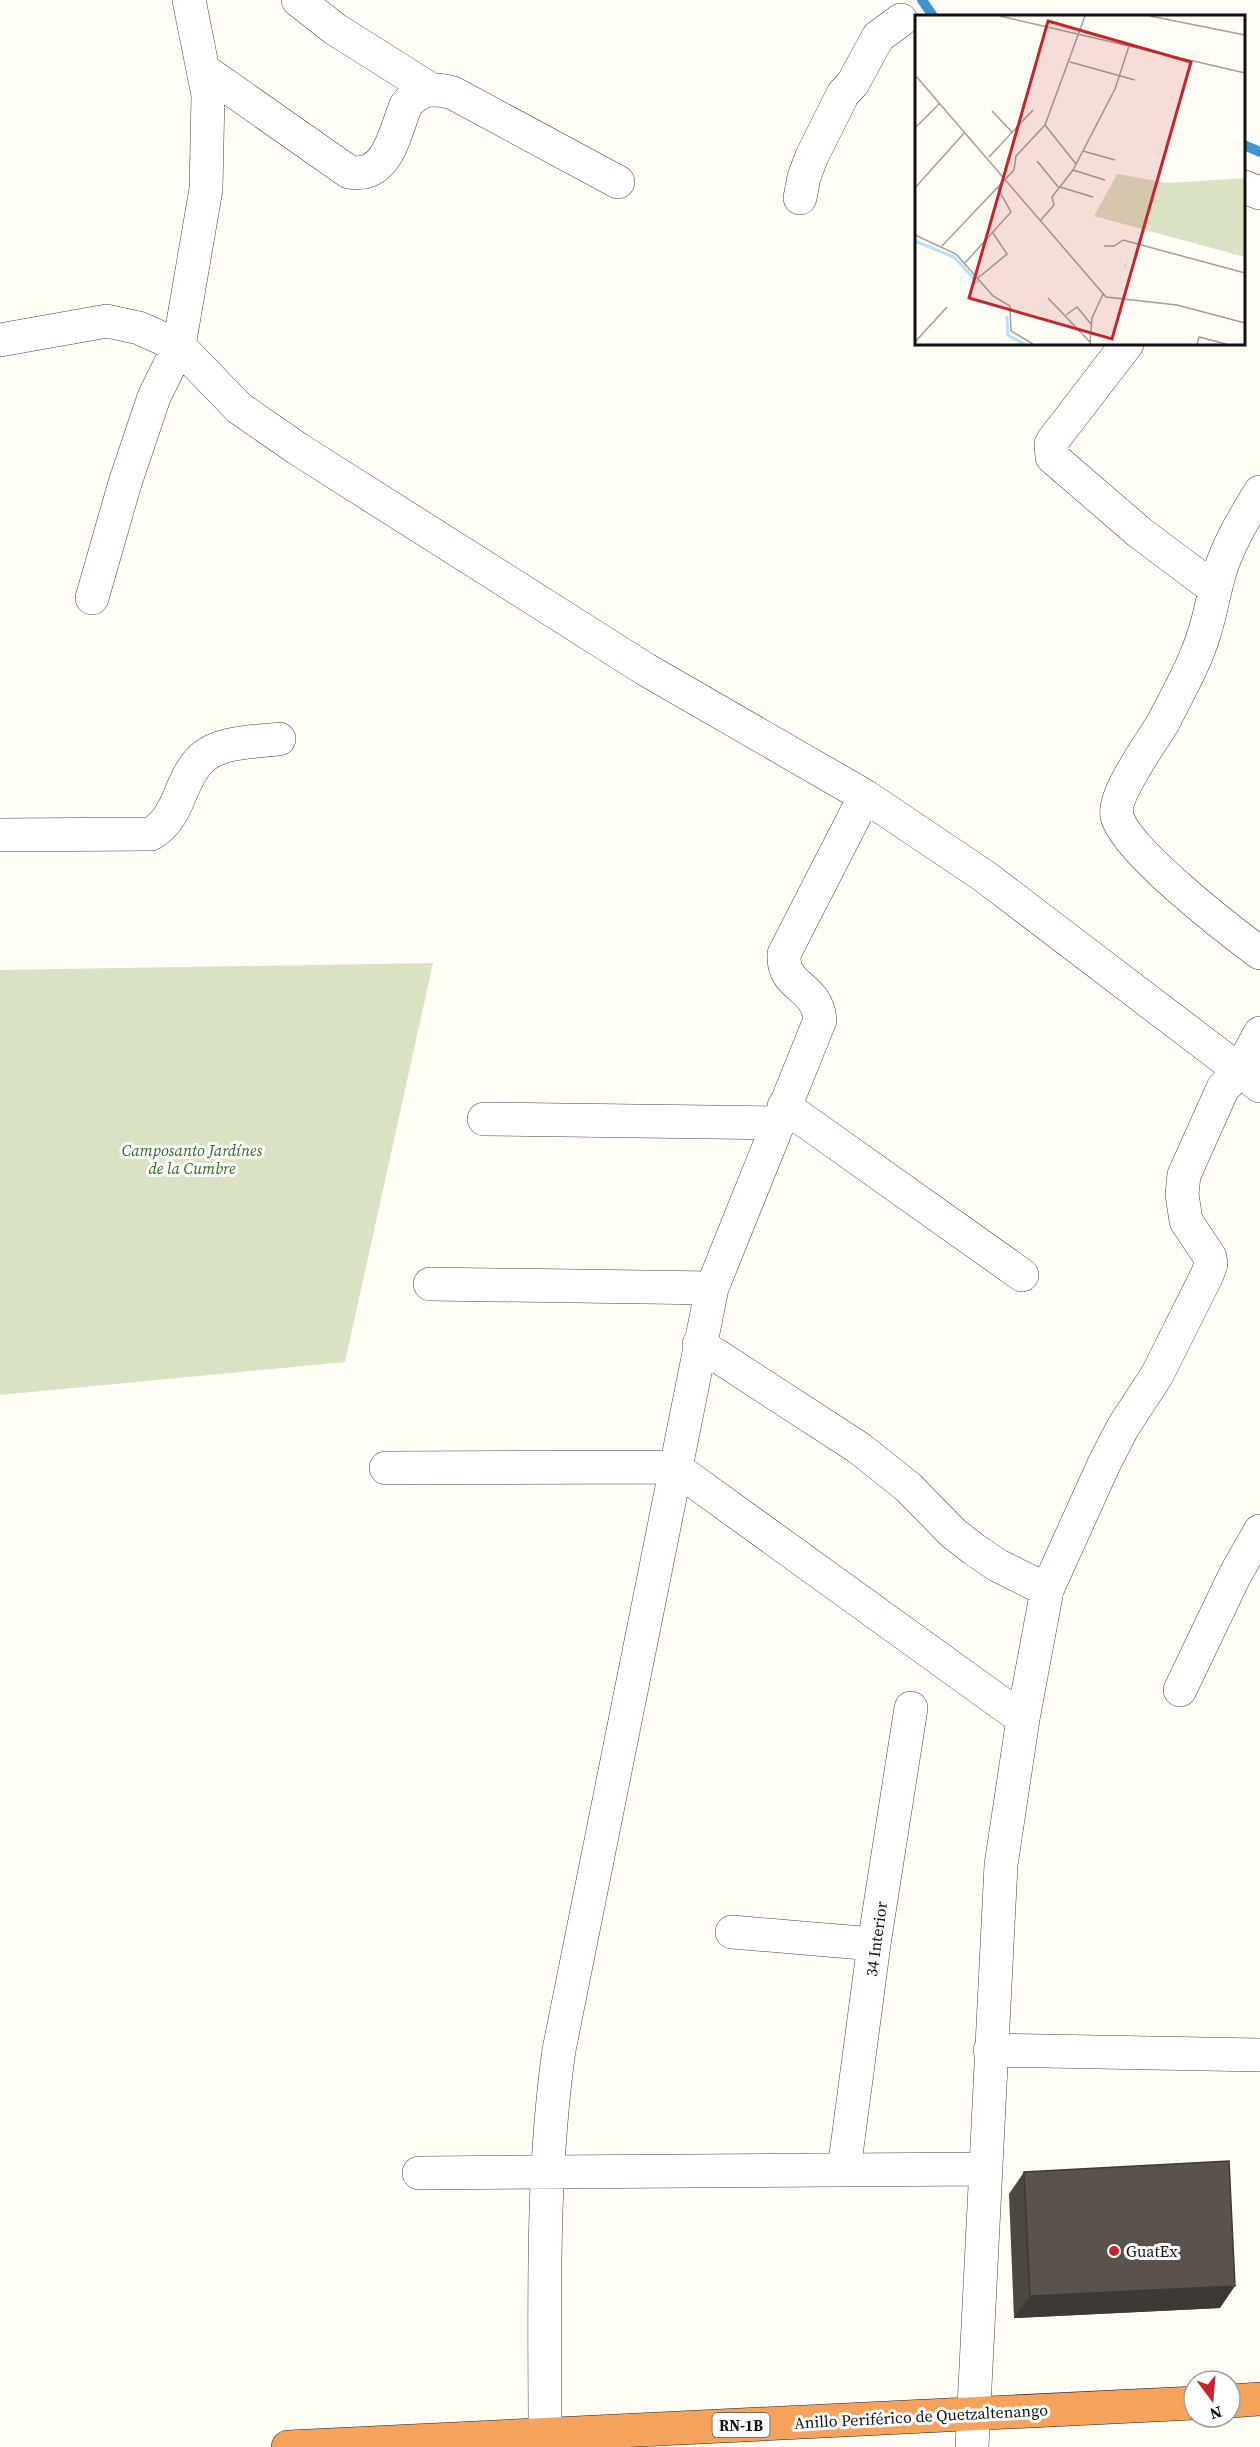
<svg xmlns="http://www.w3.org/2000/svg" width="1260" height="2447" font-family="'Source Serif 4',serif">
<rect width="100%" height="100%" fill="#fffdf5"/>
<!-- cemetery -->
<path fill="#d9e3c4" d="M433 963 345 1362 0 1395V970Z"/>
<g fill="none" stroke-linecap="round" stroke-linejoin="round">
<!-- stream -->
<path stroke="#3f96cf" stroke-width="10" d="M922 0 933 16
M1244 145 1260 152"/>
<defs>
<path id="minor" d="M298 0 335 29 430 89
M205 71 349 172C388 179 394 134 406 105 419 89 434 87 453 93L618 182
M1244 187 1260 193
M800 198 804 177 812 156 843 94 853 83 878 37 901 20
M0 340 107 321 139 328 179 346 239 408 298 449 645 669 865 796 984 876 1260 1086
M1127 344 1054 439 1051 444 1052 457 1139 532 1215 589
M1260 492C1245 517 1230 541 1221 568 1214 590 1211 613 1204 634 1195 664 1178 693 1164 721 1152 742 1112 795 1117 816 1125 850 1229 930 1260 953
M92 598 125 483 154 397 179 346 206 189 208 95 189 0
M0 835 151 834C180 817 178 784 199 761 217 741 255 742 279 739
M784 1106 1022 1275
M484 1119 777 1123
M430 1284 712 1288
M699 1344 859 1448 908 1487 953 1533 975 1550 997 1565 1047 1590
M386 1468 674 1467 1023 1719
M1180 1690 1235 1575 1260 1531
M732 1932 874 1944
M990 2050 1260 2055
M844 2170 874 1944 911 1708
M419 2173 986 2169
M545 2434C545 2306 541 2177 559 2050L712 1288 820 1020C817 984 782 989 784 954L865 796
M972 2447 1001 1865 1023 1719 1047 1590 1104 1464 1123 1427 1157 1375 1207 1275 1211 1264 1210 1257 1186 1221 1182 1194 1184 1175 1223 1088 1239 1072 1260 1033"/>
<path id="highway" d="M1230 2401 1260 2399
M288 2447 1194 2403"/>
</defs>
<!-- minor casing -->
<use href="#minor" stroke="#444" stroke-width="34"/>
<!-- highway casing -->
<use href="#highway" stroke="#222" stroke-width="34"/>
<!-- minor -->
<use href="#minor" stroke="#fff" stroke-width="33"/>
<!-- highway -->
<use href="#highway" stroke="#f5a25d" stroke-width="33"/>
</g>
<!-- wall -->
<path fill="#4d4742" d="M1024 2172 1220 2308 1014 2318 1009 2194Z"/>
<!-- shaded-wall -->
<path fill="#3f3936" d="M1235 2286 1220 2308 1014 2318 1030 2296Z"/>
<!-- building -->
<path fill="#5a524d" stroke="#3f3936" stroke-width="1.5" d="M1229 2161 1235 2286 1030 2296 1024 2172Z"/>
<!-- markers -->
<circle fill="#c4262e" stroke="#fff" stroke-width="2" cx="1114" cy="2251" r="6"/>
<g text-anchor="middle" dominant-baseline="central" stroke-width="6" stroke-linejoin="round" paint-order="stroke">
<!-- shield labels -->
<rect fill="#fff" stroke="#585858" stroke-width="1.5" x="712.5" y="2413" width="57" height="24" rx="4.5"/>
<g font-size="15" font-weight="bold" fill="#111">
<text x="741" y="2425">RN-1B</text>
</g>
<!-- park labels -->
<g font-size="16" font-style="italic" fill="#2f6b1f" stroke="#fff">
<text x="192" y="1150">Camposanto Jardínes<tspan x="192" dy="18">de la Cumbre</tspan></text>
</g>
<!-- street labels -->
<g font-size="16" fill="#111" stroke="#fff">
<text transform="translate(876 1939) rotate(-82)">34 Interior</text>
<text transform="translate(921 2416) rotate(-3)">Anillo Periférico de Quetzaltenango</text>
</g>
<!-- poi labels -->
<g font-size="16" fill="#111" stroke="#fff" text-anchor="start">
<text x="1126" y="2251">GuatEx</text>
</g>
</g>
<!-- overview -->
<g transform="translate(915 15)">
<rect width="330" height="330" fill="#fffdf5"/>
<path d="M202 159 254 168 330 163V242L179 201Z" fill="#d9e3c4"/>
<path fill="none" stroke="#b9e0f7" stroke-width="3" d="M0 226 39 242 63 268M92 301 93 320 109 329"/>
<path fill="none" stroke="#a09f9a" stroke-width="1.5" d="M85 1 330 58M235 1 330 20M155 47 220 65M0 60 191 282 262 290 330 308M77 96 97 117M130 110 161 149M0 113 25 88M168 136 200 145M74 142 118 95M122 146 144 173M158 155 190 165M145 172 178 182M0 173 50 117M125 206 139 190 137 182 158 155 200 74 214 31M0 220 41 239 78 281 95 291 96 316 118 329M27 231 99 155 101 141 130 110 170 1M189 231H199L208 225 330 258M49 249 96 197 82 172M63 263 92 239 78 218M133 283 175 327M151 300 162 292 176 309M0 327 32 292M175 329 177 303 188 279M282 329 284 322 311 329"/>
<path fill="#c4262e" fill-opacity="0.15" stroke="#c4262e" stroke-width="3" d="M133 6 276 47 197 324 54 283Z"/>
<rect width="330" height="330" fill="none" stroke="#111" stroke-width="3"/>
</g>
<!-- north arrow -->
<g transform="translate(1212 2399) rotate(164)"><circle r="28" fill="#ffffff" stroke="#a0a0a0" stroke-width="1.5"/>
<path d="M0-4.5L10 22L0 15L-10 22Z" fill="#c4262e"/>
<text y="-9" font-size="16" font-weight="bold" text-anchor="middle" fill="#111111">N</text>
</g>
</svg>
